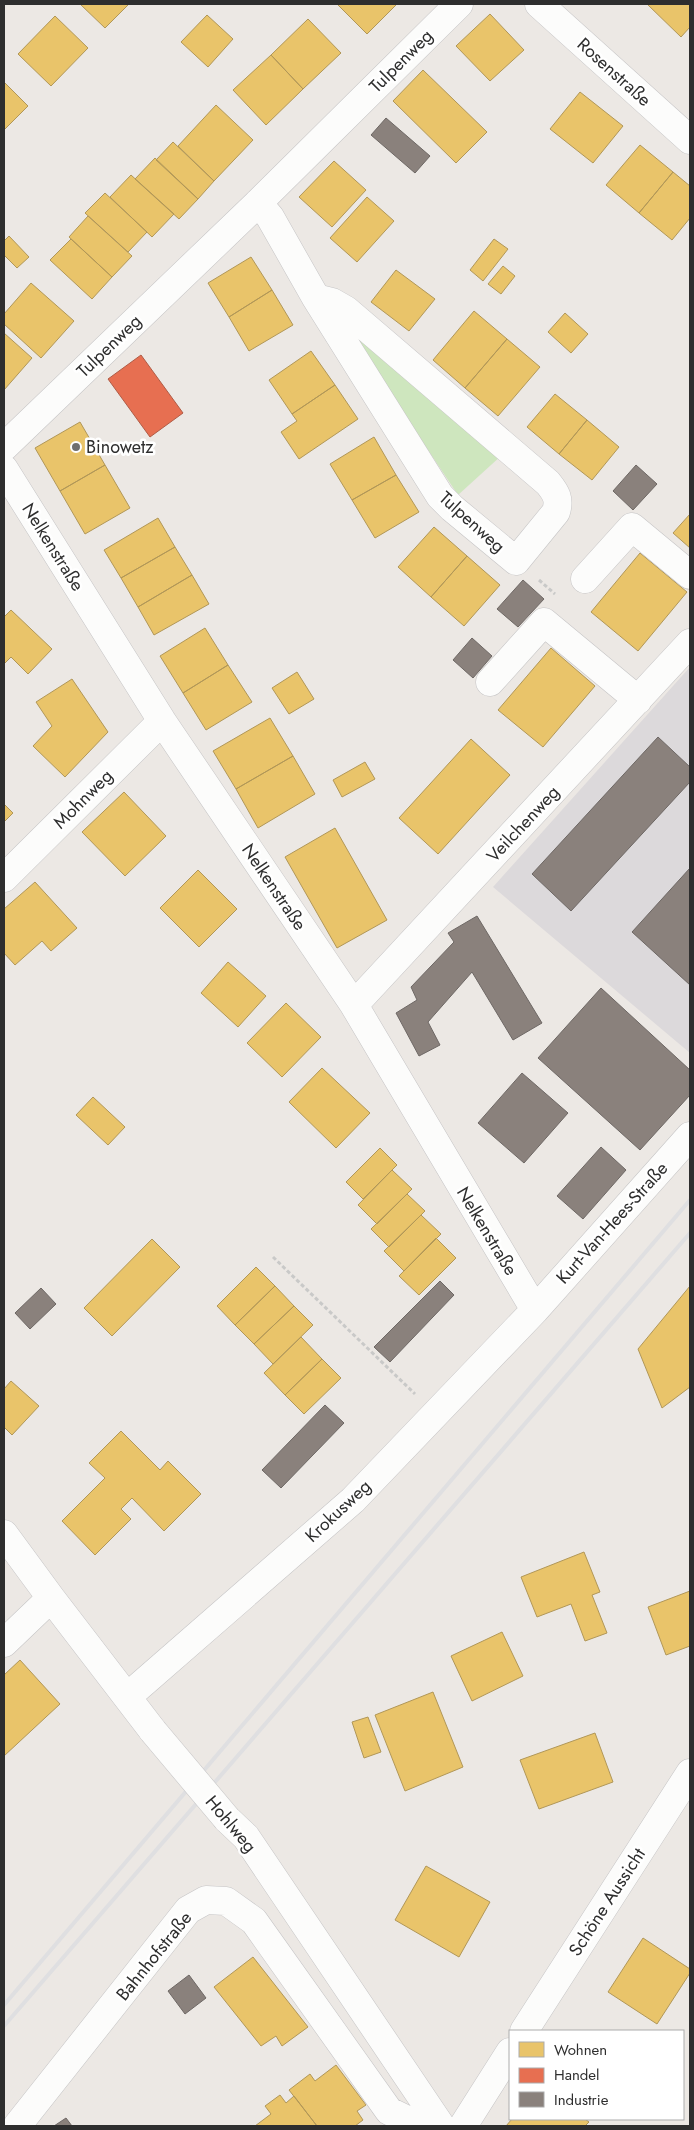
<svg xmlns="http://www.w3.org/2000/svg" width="694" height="2130" font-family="Jost,sans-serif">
<rect width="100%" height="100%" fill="#ece8e4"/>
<!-- industrial -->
<path fill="#dcd9db" d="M690 667V1053L493 887Z"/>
<!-- green -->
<path fill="#cee6be" d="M340 318 502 455 458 495Z"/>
<!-- homes -->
<path fill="#e9c46a" stroke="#b19758" d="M80 4H129L105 28Z
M337 4H397L367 34Z
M647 4H690V27L681 37Z
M490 14 524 50 490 81 456 46Z
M207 15 233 39 208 67 181 42Z
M55 16 88 48 51 86 18 54Z
M308 19 341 53 303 89 271 55Z
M271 55 303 89 266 125 233 90Z
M423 70 487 132 456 163 393 101Z
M4 82 28 106 4 130Z
M580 92 623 126 593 163 550 129Z
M216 105 253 140 214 181 178 146Z
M173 142 214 181 198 199 156 160Z
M640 145 673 172 639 213 606 185Z
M155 158 198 199 179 219 135 179Z
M334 161 366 190 332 227 299 197Z
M673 172 690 186V218L672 240 639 213Z
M131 175 174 214 152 237 110 197Z
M105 193 147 232 128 252 85 213Z
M367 197 394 221 357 262 330 238Z
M88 216 132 256 112 277 69 237Z
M9 236 29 257 17 268 4 255V241Z
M71 239 112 277 92 299 50 260Z
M494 239 508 249 483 281 470 270Z
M251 257 272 290 229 317 208 283Z
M503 266 515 276 501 294 488 284Z
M396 270 435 299 409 331 371 302Z
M31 283 74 321 41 358 4 324V314Z
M272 290 293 325 249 351 229 317Z
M474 311 507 339 465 388 433 360Z
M565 313 588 334 571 353 548 332Z
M4 333 32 358 4 390Z
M507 339 540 367 498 416 465 388Z
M311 351 335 385 292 414 269 380Z
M335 385 358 419 299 459 281 432 297 421 292 414Z
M555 394 587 420 559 454 527 427Z
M587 420 619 447 592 480 559 454Z
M80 422 105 465 60 491 35 448Z
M374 437 396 475 352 500 330 464Z
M105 465 130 508 85 534 60 491Z
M396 475 419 512 375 538 352 500Z
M690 514V548L673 533Z
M158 518 175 547 121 578 104 550Z
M434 527 467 556 431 597 398 567Z
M175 547 192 575 138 607 121 578Z
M640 553 687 592 638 651 591 612Z
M467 556 500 585 464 626 431 597Z
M192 575 209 604 154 635 138 607Z
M11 610 52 649 28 674 11 657 4 664V617Z
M205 628 228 665 183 693 160 656Z
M551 648 595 686 543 747 498 710Z
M228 665 252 702 206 730 183 693Z
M297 672 314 699 289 714 272 688Z
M72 679 108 732 65 777 33 746 52 726 36 702Z
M270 718 293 756 236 789 213 751Z
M471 739 510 775 438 854 399 818Z
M293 756 315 794 258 828 236 789Z
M365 762 375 779 342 797 333 780Z
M124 792 166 836 125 876 82 832Z
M4 804 13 813 4 822Z
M335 828 387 920 337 948 285 857Z
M198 870 237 909 199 947 160 908Z
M35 882 77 928 51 951 42 941 15 965 4 953V909Z
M228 962 266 996 238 1027 201 993Z
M286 1003 321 1037 282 1077 247 1043Z
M322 1068 370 1113 336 1148 289 1102Z
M93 1097 125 1127 108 1145 76 1115Z
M380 1148 397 1165 363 1199 346 1182Z
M392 1170 412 1189 377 1224 358 1205Z
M407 1194 425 1211 389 1247 371 1229Z
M421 1215 441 1234 404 1271 384 1251Z
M436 1238 456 1258 419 1295 399 1276Z
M152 1239 180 1267 112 1336 84 1308Z
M256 1267 275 1286 235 1325 217 1306Z
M275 1286 294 1306 254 1344 235 1325Z
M690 1286V1387L662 1408 638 1349Z
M294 1306 313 1325 273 1364 254 1344Z
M301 1337 322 1359 285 1395 264 1373Z
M322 1359 341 1378 304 1414 285 1395Z
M11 1381 39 1406 12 1435 4 1427V1389Z
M121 1431 160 1470 168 1461 201 1494 164 1531 132 1498 121 1509 131 1519 95 1555 62 1521 105 1478 89 1463Z
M584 1552 600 1592 592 1595 607 1633 585 1641 571 1604 537 1617 521 1577Z
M690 1591V1646L666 1655 648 1607Z
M502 1632 523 1676 472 1701 451 1656Z
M20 1660 60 1704 4 1756V1675Z
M433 1692 463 1767 405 1791 375 1715Z
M368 1717 381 1752 364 1758 352 1722Z
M595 1733 613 1782 539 1809 520 1760Z
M426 1866 490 1902 459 1957 395 1920Z
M643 1938 690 1969V1973L657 2024 608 1992Z
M253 1957 308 2027 282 2046 276 2036 261 2046 214 1987Z
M336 2065 366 2105 357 2111 363 2120 355 2126H317L289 2090 310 2074 315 2081Z
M280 2095 286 2103 294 2096 317 2126H255L271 2114 265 2106Z
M512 2119H585L589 2122 585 2126H506Z"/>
<!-- shops -->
<path fill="#e76f51" stroke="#b05c46" d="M141 355 183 413 150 437 108 379Z"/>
<!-- industry -->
<path fill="#8a817c" stroke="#6e6865" d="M386 118 430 156 415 173 371 135Z
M636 465 657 484 633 510 613 491Z
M523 580 544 599 518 627 497 609Z
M472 638 492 656 473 678 453 660Z
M658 737 690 767V782L571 911 532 874Z
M690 868V985L632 932Z
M477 916 542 1023 513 1040 472 972 428 1022 440 1045 419 1056 396 1013 417 1000 411 987 454 942 448 933Z
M601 988 690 1070V1095L640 1150 538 1058Z
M522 1073 568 1113 524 1163 478 1123Z
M601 1147 626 1170 583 1219 557 1196Z
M440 1281 454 1295 390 1362 374 1347Z
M41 1288 56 1304 30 1329 15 1313Z
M325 1405 344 1423 281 1488 262 1470Z
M189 1975 206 1998 185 2014 168 1991Z
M66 2118 72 2126H54Z"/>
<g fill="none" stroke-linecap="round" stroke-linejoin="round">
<defs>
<path id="minor" d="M539 4 690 140
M258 203 270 217 316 298 440 496 452 508 516 561 556 512C560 499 556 493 548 483L346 310 332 302 316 298
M4 447 258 203 459 4
M4 469 162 721 354 1005 535 1310
M585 579 632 527 690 575
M490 682 544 622 638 700
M4 878 162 721
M354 1005 690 643
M4 1534 51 1598 153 1731
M4 1643 51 1598
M127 1697 353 1500 535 1310 690 1136
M227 1819 246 1837 441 2126
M524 2031 690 1773
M17 2126 188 1910 206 1900 226 1901 254 1921 389 2111 420 2126
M463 2126 510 2052"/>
</defs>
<!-- minor casing -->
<use href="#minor" stroke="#c5c4c5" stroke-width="29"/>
<!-- path -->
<path stroke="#c9c9c8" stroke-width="3" stroke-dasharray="4 2.5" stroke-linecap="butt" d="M539 580 555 594
M273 1257 415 1394"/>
<!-- minor -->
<use href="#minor" stroke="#fcfcfb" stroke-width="28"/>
<!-- rail -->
<path stroke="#dfdfe1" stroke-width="4" d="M4 2005 690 1200
M4 2026 690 1233"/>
<defs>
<path id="minor-bridge" d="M153 1731 227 1819"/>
</defs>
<!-- minor-bridge casing -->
<use href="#minor-bridge" stroke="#c5c4c5" stroke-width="29" stroke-linecap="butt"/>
<!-- minor-bridge -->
<use href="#minor-bridge" stroke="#fcfcfb" stroke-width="28"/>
</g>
<!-- markers -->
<circle fill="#706f6e" stroke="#fff" stroke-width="2" cx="76" cy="447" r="5"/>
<g text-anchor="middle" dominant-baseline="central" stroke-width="5" stroke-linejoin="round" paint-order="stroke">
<!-- street labels -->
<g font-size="18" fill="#2e2e2e" stroke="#fff">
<text transform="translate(401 61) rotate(-45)">Tulpenweg</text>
<text transform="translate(614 72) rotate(42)">Rosenstraße</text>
<text transform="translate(109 346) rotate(-44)">Tulpenweg</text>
<text transform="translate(472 522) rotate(42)">Tulpenweg</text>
<text transform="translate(53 547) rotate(58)">Nelkenstraße</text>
<text transform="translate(83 799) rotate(-45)">Mohnweg</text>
<text transform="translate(523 824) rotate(-47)">Veilchenweg</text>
<text transform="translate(274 887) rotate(56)">Nelkenstraße</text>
<text transform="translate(612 1223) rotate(-48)">Kurt-Van-Hees-Straße</text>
<text transform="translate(487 1231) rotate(59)">Nelkenstraße</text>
<text transform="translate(338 1511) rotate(-43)">Krokusweg</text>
<text transform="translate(231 1824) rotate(50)">Hohlweg</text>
<text transform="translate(607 1902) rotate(-57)">Schöne Aussicht</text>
<text transform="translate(154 1956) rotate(-51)">Bahnhofstraße</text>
</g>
<!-- poi labels -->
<g font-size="18" fill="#2e2e2e" stroke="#fff" text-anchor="start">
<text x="86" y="447">Binowetz</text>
</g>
</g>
<!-- border -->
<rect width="694" height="2130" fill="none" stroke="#2e2e2e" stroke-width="10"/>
<!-- legend -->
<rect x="509" y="2030" width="175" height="90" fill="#ffffff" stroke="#ababab"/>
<rect x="519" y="2042" width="25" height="15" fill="#e9c46a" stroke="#ababab"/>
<text x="554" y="2055" font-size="15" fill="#2e2e2e">Wohnen</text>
<rect x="519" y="2068" width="25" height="15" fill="#e76f51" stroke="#ababab"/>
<text x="554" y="2080" font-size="15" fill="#2e2e2e">Handel</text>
<rect x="519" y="2092" width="25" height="15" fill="#8a817c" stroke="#ababab"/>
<text x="554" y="2105" font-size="15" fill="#2e2e2e">Industrie</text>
</svg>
